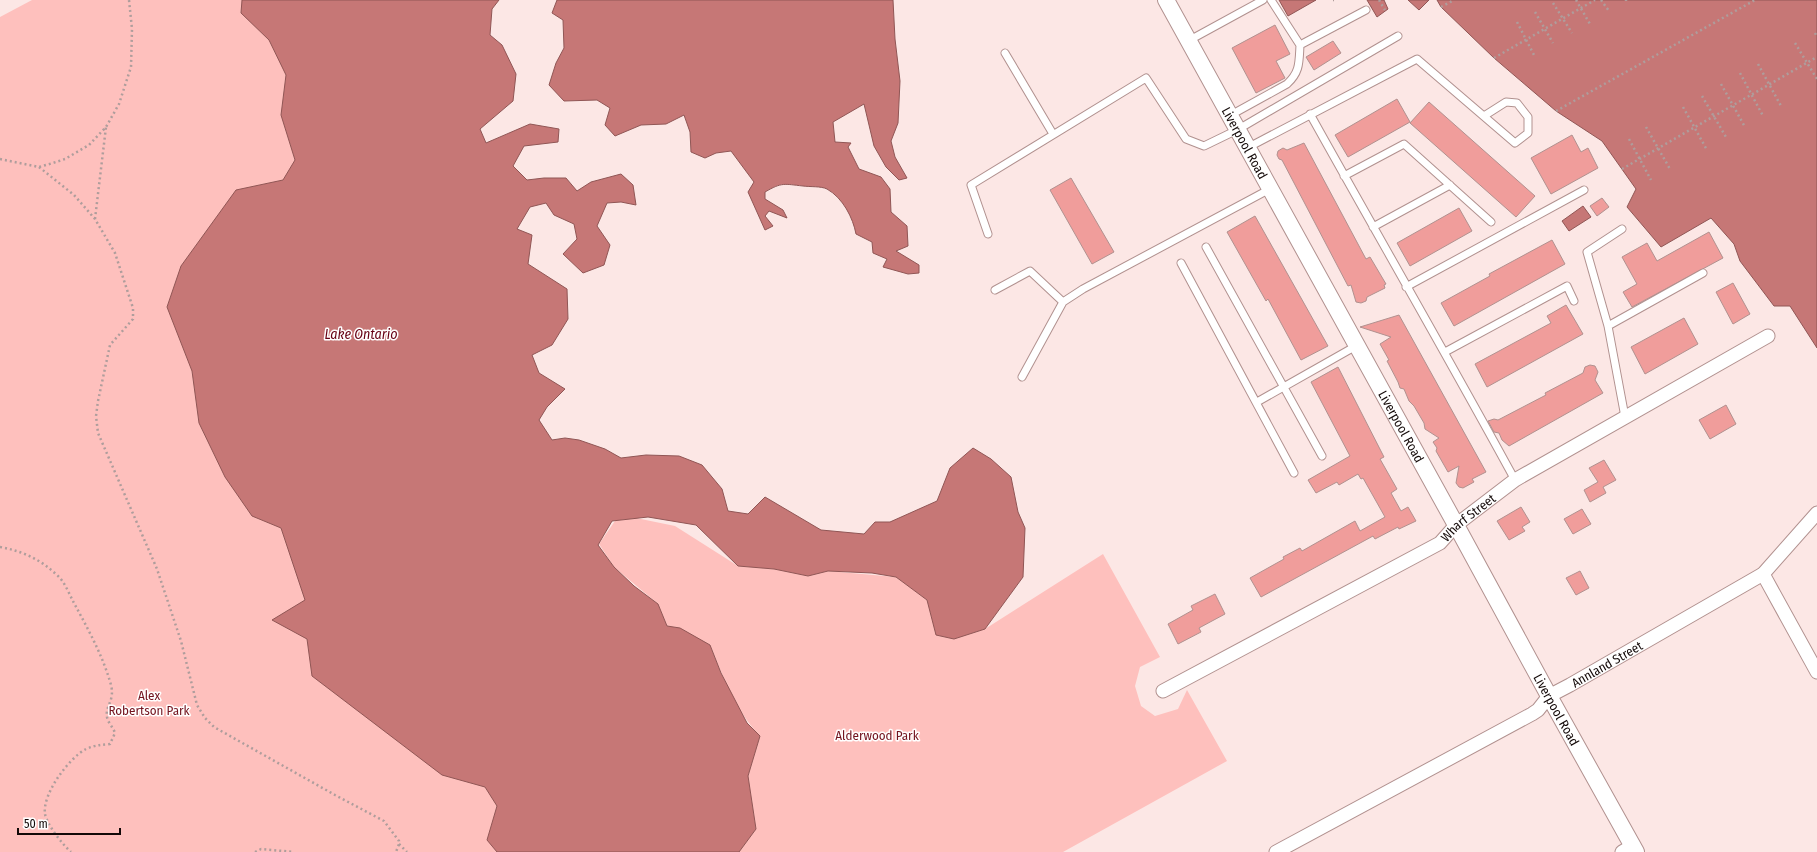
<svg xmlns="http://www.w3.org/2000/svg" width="1817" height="852" font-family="'Fira Sans Condensed',sans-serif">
<rect width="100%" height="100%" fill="#fce7e5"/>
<!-- green -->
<path fill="#fec0bd" d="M32 0H282L319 126 281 528 293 563 440 735 550 852H0V17Z
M636 518 675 526 738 566 774 569 808 576 828 571 896 577 927 600 937 635 954 639 985 629 1103 554 1160 657 1140 667 1135 686 1141 706 1155 716 1178 709 1187 690 1227 761 1063 852H739L756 829 748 776 760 736C736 711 723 677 710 645L667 626 658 604 614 567 599 544 615 521Z"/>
<!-- water -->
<path fill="#c67776" stroke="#905655" d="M242 0H499L492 9 490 35 502 45 516 74 513 101 480 129 486 143 530 124 559 129 558 142 524 146 513 166 527 180 544 178H566L577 191 591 182 621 174 633 185 636 205 621 202 607 203 597 226 610 245 604 265 583 273 563 254 577 239 574 224 554 215 546 203 530 207 517 229 532 235 528 264 567 289 568 319 552 345 532 355 539 373 565 389 547 407 539 420 552 440 565 438 579 440 605 449 621 458 646 455 679 456 702 465 722 489 728 511 748 514 765 497 821 530 864 534 875 522H890L937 501 950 468 973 448 991 459 1011 477 1018 512 1025 528 1023 577 985 629 954 639 936 635 927 600 896 577 872 573 828 571 808 576 774 569 738 566 696 525 648 517 612 521 598 545 614 567 634 586 658 604 667 626 680 628 710 645 721 673 747 723 760 736 748 776 756 829 739 852H497L487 840 497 806 485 787 442 775 312 676 307 639 272 620 305 600 281 528 252 516 225 477 199 423 192 371 167 307 181 266 236 190 283 180 295 160 281 115 286 75 269 40 241 13Z
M557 0H893L895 39 900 81 898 123 891 141 895 157 907 178 899 180 886 167 874 146 864 104 833 122 835 142 851 143 848 147 859 169 881 177 890 189 891 212 907 226 908 246 896 251 919 265V273L908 274 883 267 887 259 873 253 872 242 856 234C853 218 843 198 827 189 821 186 810 187 803 186 784 184 782 182 765 192V199L783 210 787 218 769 211 765 216 773 226 765 230 748 192 754 182 731 151 716 153 705 158 691 152 690 132 684 115 666 124 641 125 615 136 605 125 610 108 597 100 564 101 549 85 556 63 564 48 563 20 552 13Z
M1279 0H1316L1288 16Z
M1367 0H1384L1388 9 1377 17Z
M1408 0H1429L1419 10Z
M1437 0H1817V348L1790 306H1774L1740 261 1734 244 1711 218 1661 247 1627 207 1636 189 1602 141 1556 111 1494 58 1441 7Z
M1583 206 1591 217 1569 231 1562 221Z"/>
<!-- building -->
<path fill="#f09d9b" stroke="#b1918f" d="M1275 25 1290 54 1276 61 1285 78 1256 93 1232 48Z
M1333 41 1341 53 1314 70 1306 57Z
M1397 99 1410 122 1348 157 1335 135Z
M1429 102 1535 196 1516 217 1410 123Z
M1572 135 1581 152 1588 148 1598 168 1551 194 1531 158Z
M1304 143 1366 259 1370 257 1386 284 1384 285 1385 288 1367 297 1366 301 1361 303 1356 302 1351 285 1348 286 1282 160 1279 159 1277 155 1278 151 1283 148 1287 150Z
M1071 178 1114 252 1092 264 1050 190Z
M1602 198 1609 207 1597 216 1590 206Z
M1459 208 1472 231 1410 266 1397 243Z
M1255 216 1328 346 1301 360 1268 299 1266 301 1227 232Z
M1709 232 1723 258 1632 307 1623 292 1637 284 1622 257 1647 243 1657 261Z
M1552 240 1565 264 1454 326 1441 303 1490 276 1489 274Z
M1733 283 1750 314 1733 324 1716 292Z
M1566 305 1583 334 1487 387 1475 364 1551 323 1547 316Z
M1399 315 1486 472 1472 479 1474 482 1463 488 1459 487 1456 483 1459 466 1448 472 1436 451 1437 448 1433 442 1439 438 1425 429 1424 423 1414 406 1409 401 1404 389 1400 388 1398 382 1387 361 1389 360 1380 344 1391 337 1360 327Z
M1684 318 1698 344 1645 374 1631 347Z
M1590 365 1595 366 1598 372 1595 380 1603 393 1509 446 1502 440 1499 433 1494 432 1488 421 1494 419 1498 420 1546 395 1545 393 1583 373 1585 367Z
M1338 367 1384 457 1380 459 1397 489 1391 493 1401 511 1408 507 1416 521 1399 529 1398 527 1375 539 1373 536 1261 597 1250 578 1284 559 1283 557 1300 548 1302 551 1355 521 1360 531 1385 517 1363 478 1361 479 1358 474 1339 485 1337 482 1316 493 1308 480 1350 456 1311 382Z
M1726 405 1736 424 1710 439 1699 420Z
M1604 460 1616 480 1603 487 1606 493 1590 502 1584 490 1598 482 1589 468Z
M1521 507 1530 522 1522 527 1525 531 1509 540 1497 521Z
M1582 509 1591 524 1573 534 1564 519Z
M1580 571 1589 588 1576 595 1566 578Z
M1215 594 1225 614 1199 628 1201 632 1178 644 1168 624 1193 610 1191 606Z"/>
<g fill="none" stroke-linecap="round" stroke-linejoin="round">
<defs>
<path id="service" d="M1271 0 1300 45 1366 10
M1188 41 1263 0
M1005 53 1053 134
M1310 114C1378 236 1448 357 1515 480
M1229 116 1287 84C1300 72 1299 63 1300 45
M1247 148 1417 59 1515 143 1528 133V117L1517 103 1506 102 1484 116
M1344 176 1404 144 1491 222
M1373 227 1450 185
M1622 229 1587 252 1608 326 1625 417
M988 234 971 185 1146 78 1186 139 1204 146 1237 130 1398 36
M1206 247 1322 456
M1181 263 1294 473
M1406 287 1584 190
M995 290 1030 271 1063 302
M1608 326 1703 273
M1445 352 1567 286 1574 301
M1022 377 1063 302 1083 289 1270 189
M1257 402 1356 346"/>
<g id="minor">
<path d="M1763 574 1817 672"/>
<path id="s1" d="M1163 691 1440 543 1456 525 1515 480 1768 336"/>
<path id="s2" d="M1276 852 1532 714 1538 710 1549 696 1570 685 1763 574 1817 513"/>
<path d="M1622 852 1632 846"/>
</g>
<g id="tertiary">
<path id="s3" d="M1166 0 1456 525 1549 696 1636 852"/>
</g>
</defs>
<!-- service casing -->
<use href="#service" stroke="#b1918f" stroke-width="9"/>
<!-- minor casing -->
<use href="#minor" stroke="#b1918f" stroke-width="15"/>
<!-- tertiary casing -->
<use href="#tertiary" stroke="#b1918f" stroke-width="18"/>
<!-- path -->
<path stroke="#af9d9c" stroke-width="2.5" stroke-dasharray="2 3" stroke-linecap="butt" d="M1333 0H1334
M1379 0 1385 10
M1576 0 1590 24
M1601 0 1609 11
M1626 0V1
M1553 3 1572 33
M1441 7 1454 0
M1535 12 1553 43
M1517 22 1534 55
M1815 33 1817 37
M1795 43 1817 79
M1494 58 1595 0
M1758 64 1781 106
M1740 73 1763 116
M1721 84 1745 127
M1702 96 1726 137
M1683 107 1707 150
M1556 111 1755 0
M1646 127 1670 169
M1629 139 1651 180
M0 159 39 167 53 163 65 159 89 145 106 127 119 104 131 67 132 29 129 0
M39 167 74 195 95 219 115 253 133 308V319L110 345 98 401 96 416 98 433 157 569 181 641 197 705 205 718 214 727 335 795 384 821 399 841V844L396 852
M1622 169 1817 57
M95 219 106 127
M0 547C22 551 40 559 57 575 65 582 69 594 74 603 88 629 103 656 111 685 115 701 105 706 107 717 108 723 113 727 115 733L110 744C101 745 95 745 86 749 69 758 42 794 45 814 47 825 63 845 71 852
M399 844 407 852
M255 852 261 849 294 852"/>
<!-- service -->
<use href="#service" stroke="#fff" stroke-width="7"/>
<!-- minor -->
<use href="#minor" stroke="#fff" stroke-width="13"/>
<!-- tertiary -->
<use href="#tertiary" stroke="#fff" stroke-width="16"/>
</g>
<g text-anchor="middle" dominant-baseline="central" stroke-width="3" stroke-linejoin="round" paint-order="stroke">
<!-- street labels -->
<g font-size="13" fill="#130908" stroke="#fff">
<text stroke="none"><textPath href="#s3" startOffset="163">Liverpool Road</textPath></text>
<text stroke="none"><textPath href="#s3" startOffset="487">Liverpool Road</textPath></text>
<text stroke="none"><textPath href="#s1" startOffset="352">Wharf Street</textPath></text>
<text stroke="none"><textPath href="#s2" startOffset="382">Annland Street</textPath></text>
<text stroke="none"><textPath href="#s3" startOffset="810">Liverpool Road</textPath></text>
</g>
<!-- park labels -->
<g font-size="13" fill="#73131e" stroke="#fff">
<text x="149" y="695">Alex<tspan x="149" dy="15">Robertson Park</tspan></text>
<text x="877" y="735">Alderwood Park</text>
</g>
<!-- water labels -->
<g font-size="14" font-style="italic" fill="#660013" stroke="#fff">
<text x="361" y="334">Lake Ontario</text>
</g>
</g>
<!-- scale -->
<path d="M18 828v6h102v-6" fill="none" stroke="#130908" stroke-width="2"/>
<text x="24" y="828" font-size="12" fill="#130908" stroke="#ffffff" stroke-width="3" paint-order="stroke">50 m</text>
</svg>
